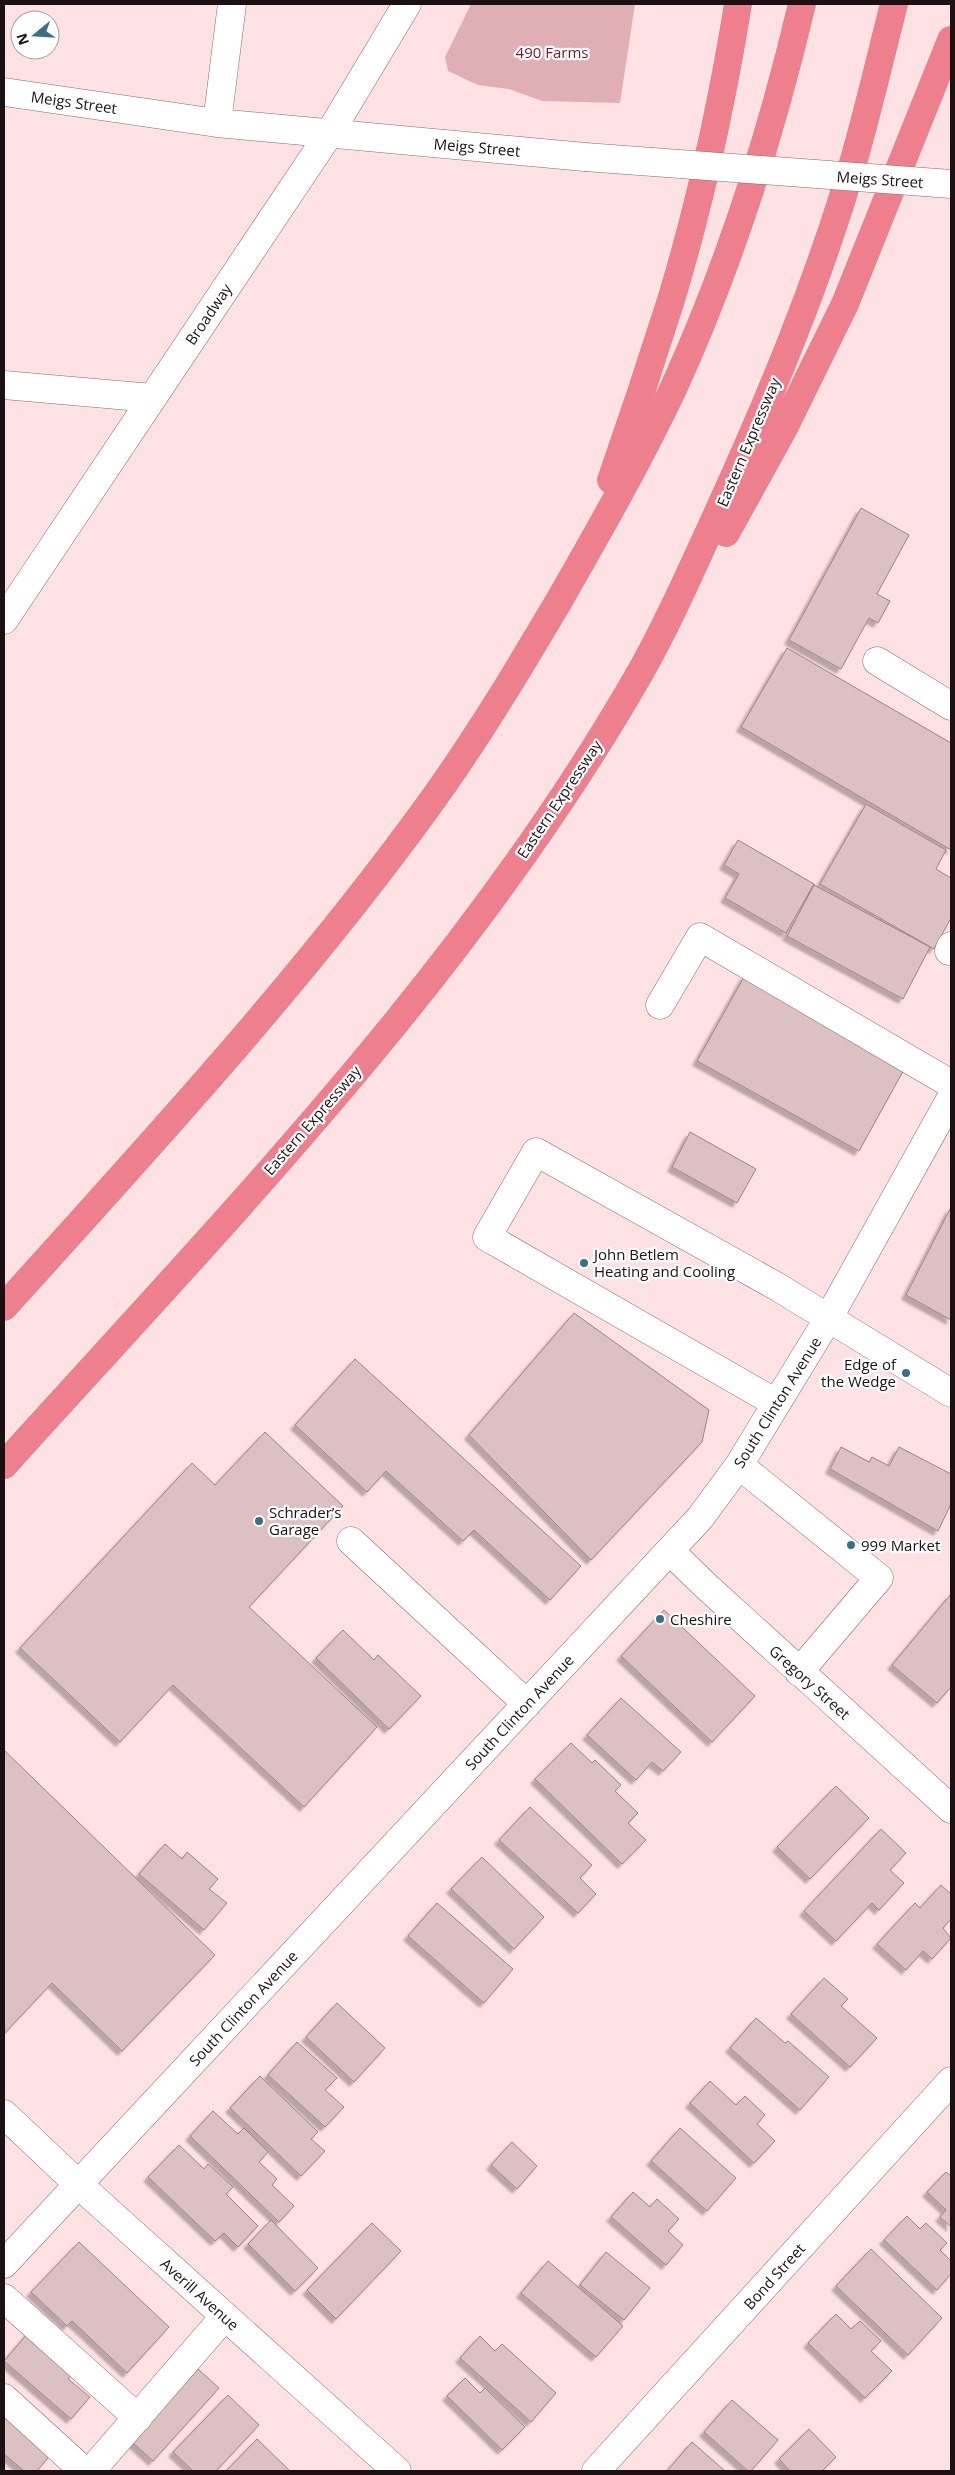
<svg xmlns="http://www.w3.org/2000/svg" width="955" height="2475" font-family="'Open Sans',sans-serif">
<defs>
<filter id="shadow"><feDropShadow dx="-4.5" dy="4.5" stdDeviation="1" flood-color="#0004"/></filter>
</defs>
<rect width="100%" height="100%" fill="#fee1e3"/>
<!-- green -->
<path fill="#e0afb3" d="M471 4H635L620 103 542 101 509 89 478 85 448 71 445 57Z"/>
<!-- building -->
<path fill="#dcc0c2" stroke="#9c8284" filter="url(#shadow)" d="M861 508 909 535 877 594 890 601 878 623 869 618 841 669 789 640Z
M787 648 951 743V850L741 727Z
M866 804 946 850 936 869 951 878V918L934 949 820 884Z
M738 840 814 884 786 933 725 898 739 874 724 865Z
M814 885 930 947 903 999 787 936Z
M745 975 906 1066 859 1151 697 1061Z
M690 1132 756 1169 737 1203 672 1167Z
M951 1207V1320L906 1295Z
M574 1313 709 1410 702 1442 591 1560 469 1435Z
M355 1359 581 1566 550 1600 474 1530 463 1541 386 1471 367 1492 295 1425Z
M265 1432 343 1506 249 1607 377 1727 304 1807 173 1685 120 1742 20 1648 192 1463 215 1485Z
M841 1447 869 1462 872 1457 889 1466 899 1447 951 1474V1504L938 1531 830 1469Z
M951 1594V1687L937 1703 892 1665Z
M664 1610 755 1696 712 1742 621 1656Z
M343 1630 374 1660 378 1655 421 1696 389 1729 316 1658Z
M621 1698 681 1752 663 1771 652 1762 636 1780 587 1735Z
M571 1743 592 1763 595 1760 621 1785 615 1791 638 1813 628 1823 646 1840 622 1864 535 1779Z
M4 1750 215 1955 122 2051 52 1983 4 2034Z
M836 1786 869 1818 810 1879 777 1847Z
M530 1807 592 1865 580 1878 596 1894 578 1913 499 1840Z
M881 1829 906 1853 890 1870 904 1883 879 1910 872 1903 836 1941 804 1911Z
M165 1844 182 1859 187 1852 218 1879 209 1889 227 1903 204 1930 139 1874Z
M482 1857 544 1917 514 1949 451 1889Z
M941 1885 951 1894V1919L943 1928 951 1938 932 1959 923 1951 906 1970 877 1944 915 1903 920 1908Z
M437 1903 513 1969 484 2003 408 1936Z
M824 1978 848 1999 841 2006 877 2038 850 2067 791 2014Z
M337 2003 385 2048 354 2082 306 2037Z
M756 2018 785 2043 788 2041 829 2077 800 2110 730 2048Z
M297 2042 337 2078 325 2090 344 2107 325 2127 268 2075Z
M260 2076 318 2132 311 2139 325 2151 301 2176 230 2108Z
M710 2081 736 2105 745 2096 765 2115 757 2124 775 2141 754 2163 690 2103Z
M213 2111 238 2134 244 2128 268 2152 259 2162 277 2179 272 2185 294 2206 279 2222 190 2136Z
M680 2128 736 2178 707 2211 651 2161Z
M512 2142 537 2166 517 2189 491 2165Z
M179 2145 204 2169 208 2164 233 2187 226 2194 258 2226 238 2247 224 2233 215 2241 148 2177Z
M946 2172 951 2176V2227L940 2217 946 2210 927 2192Z
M633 2192 650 2207 657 2199 679 2219 668 2231 683 2245 666 2265 611 2217Z
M907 2216 920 2229 926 2223 947 2243 940 2250 951 2261V2274L937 2290 884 2240Z
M271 2220 318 2268 295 2291 248 2244Z
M372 2223 401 2251 336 2319 307 2290Z
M79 2242 169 2327 127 2373 72 2321 67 2326 31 2292Z
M871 2249 942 2318 908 2355 836 2286Z
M606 2252 650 2288 624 2320 580 2285Z
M548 2261 623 2326 596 2357 521 2293Z
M836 2314 851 2329 860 2321 881 2341 871 2351 892 2371 865 2398 808 2343Z
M29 2332 75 2371 68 2379 90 2397 71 2419 4 2361Z
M480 2336 495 2351 502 2344 556 2393 531 2422 460 2358Z
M198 2369 219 2388 153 2461 132 2442Z
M465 2378 480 2393 485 2388 525 2427 502 2450 447 2396Z
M228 2395 259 2425 216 2471H193L173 2452Z
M732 2400 778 2440 751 2471H748L704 2432Z
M4 2411 52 2453 37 2471H24L4 2454Z
M809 2429 836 2457 822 2471H790L779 2459Z
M257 2439 290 2471H226Z
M692 2442 725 2471H667Z"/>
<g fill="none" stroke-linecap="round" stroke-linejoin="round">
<defs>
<path id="minor" d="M4 92 217 123 585 157
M217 123 232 4
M4 385 152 398
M4 620 329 134 407 4
M877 661 951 706
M949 951 951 946
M660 1005 700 937 951 1084
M776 1403 487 1237 536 1152 776 1286 951 1393
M739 1465 879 1578 799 1672
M351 1541 527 1704
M671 1552 706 1586 951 1809
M4 2114 78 2184 397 2471
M4 2264 700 1518 739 1465 828 1319 951 1098
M4 2298 138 2418
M4 2398 84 2471
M91 2471 225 2316
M596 2471 951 2081"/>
<path id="highway" d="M611 480C632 420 652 360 671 300 700 204 722 103 738 4
M726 533 783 430 845 304 951 40
M4 1307C150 1145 298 985 426 809 475 742 518 670 560 599 600 529 640 459 674 387 730 264 771 135 802 4
M4 1465C231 1214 473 966 641 671 670 620 693 566 717 514 770 398 820 278 855 156 869 106 881 55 894 4"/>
</defs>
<!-- minor casing -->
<use href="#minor" stroke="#846b6d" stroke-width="29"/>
<!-- highway casing -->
<use href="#highway" stroke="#fff" stroke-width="29"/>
<!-- minor -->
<use href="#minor" stroke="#fff" stroke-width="28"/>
<!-- highway -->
<use href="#highway" stroke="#ee808e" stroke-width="28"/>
<defs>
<path id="minor-bridge" d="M585 157 951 184"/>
</defs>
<!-- minor-bridge casing -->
<use href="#minor-bridge" stroke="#846b6d" stroke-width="29" stroke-linecap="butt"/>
<!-- minor-bridge -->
<use href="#minor-bridge" stroke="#fff" stroke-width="28"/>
</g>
<!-- markers -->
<g fill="#337287" stroke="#fff" stroke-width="2">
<circle cx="584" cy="1263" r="5"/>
<circle cx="906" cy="1373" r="5"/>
<circle cx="259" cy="1521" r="5"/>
<circle cx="851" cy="1545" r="5"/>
<circle cx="660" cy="1619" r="5"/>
</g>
<g text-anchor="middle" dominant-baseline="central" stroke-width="4.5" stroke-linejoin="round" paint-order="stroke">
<!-- park labels -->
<g font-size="15" fill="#71192d" stroke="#fff">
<text x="552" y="52">490 Farms</text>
</g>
<!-- street labels -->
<g font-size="15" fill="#1b1112" stroke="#fff">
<text transform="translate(74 102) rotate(8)">Meigs Street</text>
<text transform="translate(477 147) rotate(5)">Meigs Street</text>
<text transform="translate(880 179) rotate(4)">Meigs Street</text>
<text transform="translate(208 314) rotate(-56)">Broadway</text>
<text transform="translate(748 442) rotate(-67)">Eastern Expressway</text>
<text transform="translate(559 799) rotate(-56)">Eastern Expressway</text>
<text transform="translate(312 1120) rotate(-49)">Eastern Expressway</text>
<text transform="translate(777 1402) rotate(-58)">South Clinton Avenue</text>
<text transform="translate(810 1682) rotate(42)">Gregory Street</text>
<text transform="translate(519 1712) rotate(-47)">South Clinton Avenue</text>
<text transform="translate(243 2008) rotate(-47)">South Clinton Avenue</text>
<text transform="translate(774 2276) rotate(-48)">Bond Street</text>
<text transform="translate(200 2294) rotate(42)">Averill Avenue</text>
</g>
<!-- poi labels -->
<g font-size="15" fill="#1b1112" stroke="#fff" text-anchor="start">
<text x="594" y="1254">John Betlem<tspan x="594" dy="17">Heating and Cooling</tspan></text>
<text x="896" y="1364" text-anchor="end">Edge of<tspan x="896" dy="17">the Wedge</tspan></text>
<text x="269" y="1512">Schrader’s<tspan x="269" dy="17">Garage</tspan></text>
<text x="861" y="1545">999 Market</text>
<text x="670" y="1619">Cheshire</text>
</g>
</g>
<!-- border -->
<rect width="955" height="2475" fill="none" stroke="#1b1112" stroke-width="10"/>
<!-- north arrow -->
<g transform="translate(35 35) rotate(252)"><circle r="24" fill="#ffffff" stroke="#a4a0a0"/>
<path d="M0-4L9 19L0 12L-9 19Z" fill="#337287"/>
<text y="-8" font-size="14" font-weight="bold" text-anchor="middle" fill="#1b1112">N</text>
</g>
</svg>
